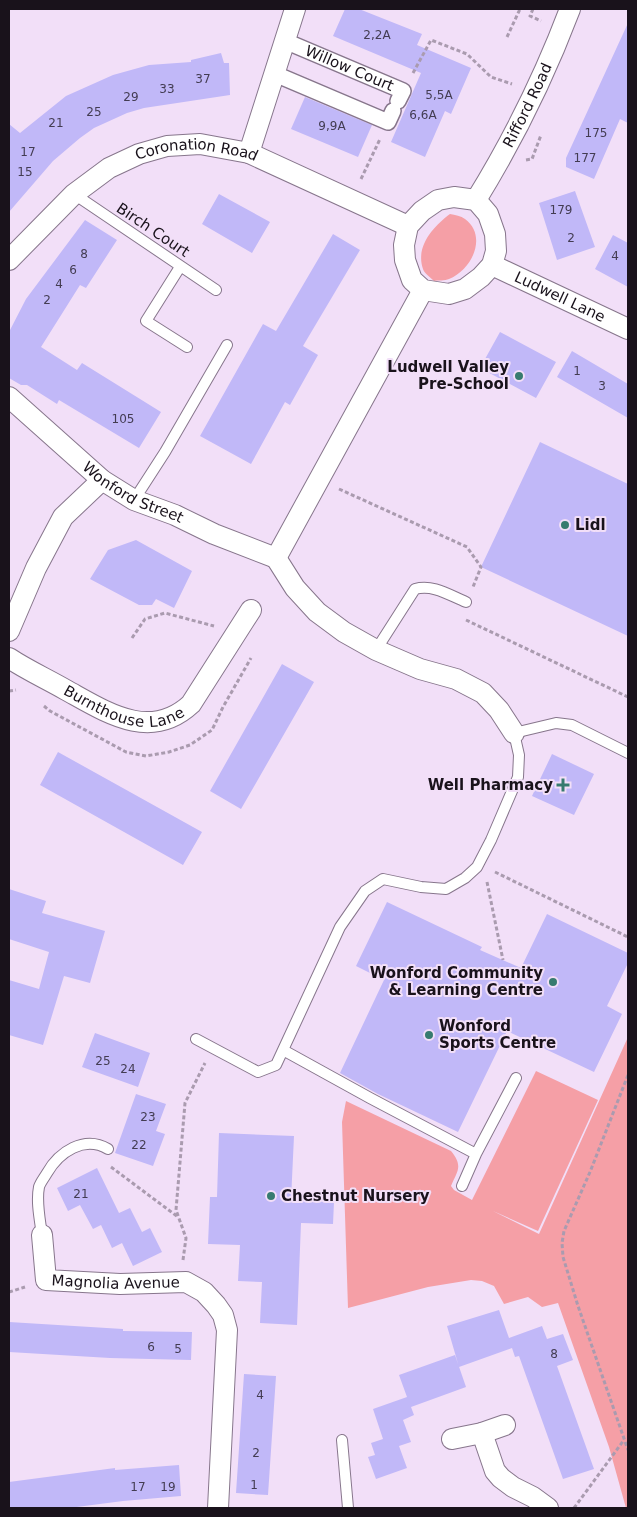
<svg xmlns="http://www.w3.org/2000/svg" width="637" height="1517" font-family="'DejaVu Sans',sans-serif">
<rect width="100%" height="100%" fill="#f2dff8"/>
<!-- green -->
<path fill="#f59fa6" d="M450 214C455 215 461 216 465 219 488 236 472 270 449 279 445 281 438 280 434 281 430 277 424 273 423 269 415 246 434 226 450 214Z
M628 1037V1508H626L609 1447 558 1303 542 1307 528 1297 504 1304 494 1286 482 1281 471 1280 428 1287 348 1308 342 1122 346 1101 451 1151C463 1166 458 1170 451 1186L454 1190 472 1200 536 1071 598 1100 538 1231 493 1211 539 1234Z"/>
<!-- building -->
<path fill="#c1b8f8" d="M345 9H359L422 34 417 45 471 68 451 114 445 111 425 157 391 142 421 73 333 36Z
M628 23V123L620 119 594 179 566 167V158Z
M221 53 224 63H229L230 95 144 108 127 113 94 128 80 138 53 161 9 212V124L20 133 66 96 113 75 149 65 191 62V60Z
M305 97 372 125 358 157 291 129Z
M575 191 595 247 557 260 539 203Z
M219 194 270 222 252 253 202 224Z
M85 220 117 240 86 288 80 285 41 347 77 370 82 363 161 412 139 448 59 400 57 404 27 385H21L9 378V332L26 299Z
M333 234 360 250 303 346 318 355 290 405 285 402 251 464 200 436 263 324 276 331Z
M613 235 628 243V287L595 269Z
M500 332 556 362 536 398 480 368Z
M572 351 628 384V418L557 377Z
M540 442 628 484V636L481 567Z
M136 540 192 571 174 608 156 599 152 605H139L90 579 108 550Z
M282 664 314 682 241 809 210 791Z
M58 752 202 832 183 865 40 785Z
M552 754 594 774 574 815 532 796Z
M9 889 46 901 42 913 105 931 90 983 64 976 43 1045 9 1035V980L39 989 49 952 9 939Z
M387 902 482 947 480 950 521 968 547 914 628 953V963L607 1006 622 1014 594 1072 507 1031 458 1132 378 1094 340 1073 384 980 356 966Z
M95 1033 150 1053 138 1087 82 1067Z
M136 1094 166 1104 156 1131 165 1134 153 1166 115 1153Z
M219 1133 294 1136 291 1200 334 1202 333 1224 301 1223 297 1325 260 1323 262 1282 238 1281 240 1245 208 1244 210 1197H217Z
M97 1168 119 1213 130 1208 142 1232 150 1228 162 1252 133 1266 122 1243 112 1248 101 1225 93 1229 80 1205 68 1211 57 1188Z
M499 1310 509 1338 542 1326 547 1339 563 1334 573 1360 557 1366 594 1469 563 1479 519 1356 515 1357 512 1348 459 1367 447 1326Z
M9 1322 123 1329V1331L192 1332 191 1360 110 1358 9 1352Z
M455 1355 466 1387 411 1407 414 1415 403 1420 411 1442 399 1446 407 1468 376 1479 368 1457 375 1455 371 1443 383 1439 373 1409 407 1397 399 1375Z
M244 1374 276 1376 268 1495 236 1493Z
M179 1465 181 1496 123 1501 69 1508H9V1482L115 1468V1470Z"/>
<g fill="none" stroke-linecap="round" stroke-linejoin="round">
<defs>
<path id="service" d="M74 194 216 290
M180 267 146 321 187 347
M134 500 165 452 227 345
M376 650 415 589C433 584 449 595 466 602
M196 1039 258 1072 276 1065 340 927 365 891 383 879 421 887 446 889 465 878 477 867 491 840 518 777 519 755 514 733 556 723 572 725 628 753
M283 1050 370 1098 476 1154
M462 1186 476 1154 516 1078
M42 1235C40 1220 36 1202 39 1187 40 1183 44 1178 47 1173 59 1152 84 1135 108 1149
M342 1440 348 1508"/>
<g id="pedestrian">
<path id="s1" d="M285 41 403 91 398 101"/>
<path d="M275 74 388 122 393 111"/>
</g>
<g id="minor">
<path d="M249 153 295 9"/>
<path d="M454 197 476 200 488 214 495 234 496 251 492 265 481 277 465 289 449 294 423 290 412 280 405 260 404 245 408 226 422 211 438 200Z"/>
<path id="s2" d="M476 200C513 140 545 75 570 9"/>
<path id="s3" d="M9 260 74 194 109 168 139 154 167 146 200 144 249 153 408 226"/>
<path id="s4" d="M492 265 628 329"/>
<path id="s5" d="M9 397 102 480 134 500 175 515 214 534 276 558"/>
<path d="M276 558 423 290"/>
<path d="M276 558 295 588 317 612 344 632 376 650 420 669 456 679 483 693 499 710 514 733"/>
<path d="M9 631 36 568 63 517 102 480"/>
<path id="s6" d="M9 658C27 670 47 679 66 690 106 712 150 742 191 704L251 610"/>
<path id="s7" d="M42 1235 46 1280 120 1284 186 1282 204 1292 216 1305 223 1315 227 1330 218 1508"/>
<path d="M482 1433 495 1471 501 1478 513 1487 533 1497 548 1508"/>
<path d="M452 1439 482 1433 505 1425"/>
</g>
</defs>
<!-- service casing -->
<use href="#service" stroke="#87768c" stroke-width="12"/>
<!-- pedestrian casing -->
<use href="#pedestrian" stroke="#87768c" stroke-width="18"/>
<!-- minor casing -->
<use href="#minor" stroke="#87768c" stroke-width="22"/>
<!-- path -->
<path stroke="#aa9baf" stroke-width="3" stroke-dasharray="4 2.5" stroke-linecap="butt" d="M533 9 530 16 541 21
M507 37 520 9
M413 73 431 40 467 54 491 77 512 84
M526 160 532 159 541 135
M361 179 380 139
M339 489 467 547 481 567 473 587
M466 620 628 697
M132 638 145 619 165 613 214 626
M9 691 16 690
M44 706 50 711 126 752 146 756 169 752 190 745 212 730 223 707 251 658
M495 872 628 937
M487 882 503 960
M628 1075 590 1172 564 1231 562 1243 563 1257 578 1306 628 1450
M111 1167 178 1217
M183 1260 186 1238 176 1210 185 1103 205 1063
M9 1292 25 1287
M574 1508 624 1440"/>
<!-- service -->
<use href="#service" stroke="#fff" stroke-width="10"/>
<!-- pedestrian -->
<use href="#pedestrian" stroke="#fff" stroke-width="15"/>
<!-- minor -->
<use href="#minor" stroke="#fff" stroke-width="20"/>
</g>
<!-- markers -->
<g fill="#377b6f" stroke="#f2dff8" stroke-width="2">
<circle cx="519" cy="376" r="5"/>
<circle cx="565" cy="525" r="5"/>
<path d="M560.5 777.5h5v5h5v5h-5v5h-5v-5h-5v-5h5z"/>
<circle cx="553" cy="982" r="5"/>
<circle cx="429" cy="1035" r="5"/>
<circle cx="271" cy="1196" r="5"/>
</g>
<g text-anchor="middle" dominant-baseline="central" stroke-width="4" stroke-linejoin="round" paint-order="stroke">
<!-- number labels -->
<g font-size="12" fill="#433c52">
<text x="377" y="35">2,2A</text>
<text x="203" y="79">37</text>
<text x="167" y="89">33</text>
<text x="439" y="95">5,5A</text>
<text x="131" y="97">29</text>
<text x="94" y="112">25</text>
<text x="423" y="115">6,6A</text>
<text x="56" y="123">21</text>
<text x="332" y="126">9,9A</text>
<text x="596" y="133">175</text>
<text x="28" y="152">17</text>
<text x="585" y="158">177</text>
<text x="25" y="172">15</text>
<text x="561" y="210">179</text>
<text x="571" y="238">2</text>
<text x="84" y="254">8</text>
<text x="615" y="256">4</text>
<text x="73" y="270">6</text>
<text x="59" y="284">4</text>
<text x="47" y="300">2</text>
<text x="577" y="371">1</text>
<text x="602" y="386">3</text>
<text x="123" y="419">105</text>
<text x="103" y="1061">25</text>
<text x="128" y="1069">24</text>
<text x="148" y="1117">23</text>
<text x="139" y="1145">22</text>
<text x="81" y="1194">21</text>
<text x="151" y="1347">6</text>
<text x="178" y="1349">5</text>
<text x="554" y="1354">8</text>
<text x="260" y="1395">4</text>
<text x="256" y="1453">2</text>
<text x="254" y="1485">1</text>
<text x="138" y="1487">17</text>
<text x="168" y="1487">19</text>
</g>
<!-- street labels -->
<g font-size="15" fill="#19121b" stroke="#f2dff8">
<text stroke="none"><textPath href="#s1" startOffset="70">Willow Court</textPath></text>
<text stroke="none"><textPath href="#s2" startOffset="108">Rifford Road</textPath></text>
<text stroke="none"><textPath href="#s3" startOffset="228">Coronation Road</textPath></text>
<text transform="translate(153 230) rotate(34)">Birch Court</text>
<text stroke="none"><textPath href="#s4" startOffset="75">Ludwell Lane</textPath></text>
<text stroke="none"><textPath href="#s5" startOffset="158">Wonford Street</textPath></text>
<text stroke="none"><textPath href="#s6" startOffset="128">Burnthouse Lane</textPath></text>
<text stroke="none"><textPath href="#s7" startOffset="115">Magnolia Avenue</textPath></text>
</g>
<!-- poi labels -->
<g font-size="15" font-weight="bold" fill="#19121b" stroke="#f2dff8" text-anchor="end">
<text x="509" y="367">Ludwell Valley<tspan x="509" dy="17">Pre-School</tspan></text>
<text x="575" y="525" text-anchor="start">Lidl</text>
<text x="553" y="785">Well Pharmacy</text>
<text x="543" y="973">Wonford Community<tspan x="543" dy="17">&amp; Learning Centre</tspan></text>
<text x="439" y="1026" text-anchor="start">Wonford<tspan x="439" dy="17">Sports Centre</tspan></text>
<text x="281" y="1196" text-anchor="start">Chestnut Nursery</text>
</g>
</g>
<!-- border -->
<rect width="637" height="1517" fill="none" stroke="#19121b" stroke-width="20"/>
</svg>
